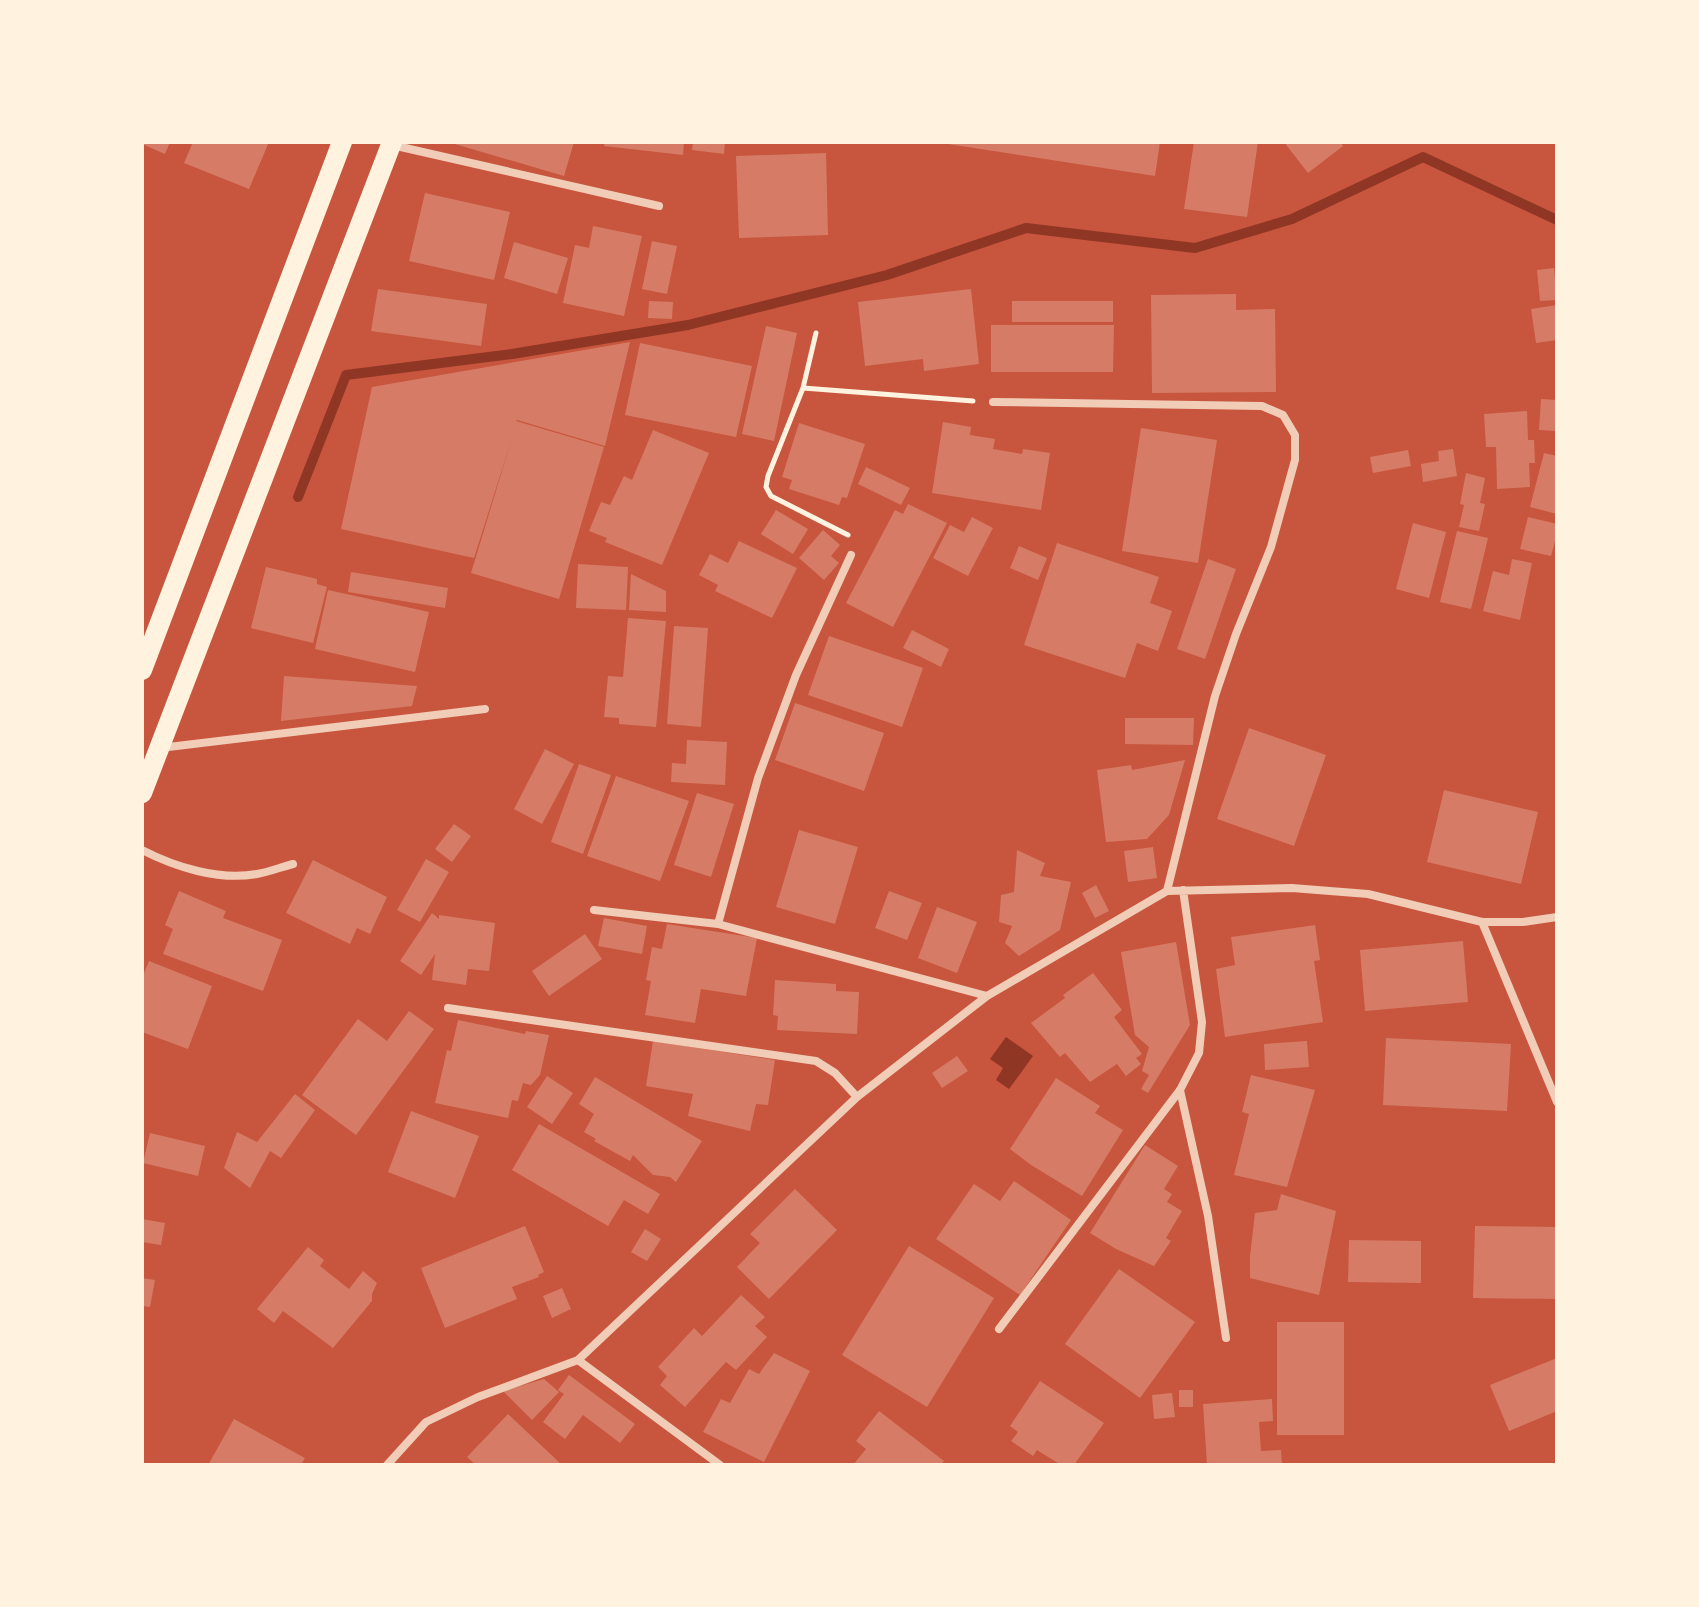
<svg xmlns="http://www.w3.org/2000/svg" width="1699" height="1607" font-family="Signika,sans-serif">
<rect width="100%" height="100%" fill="#c8553d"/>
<!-- water -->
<path fill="#8f3625" d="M1006 1037 1033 1056 1009 1089 996 1080 1003 1068 990 1059Z"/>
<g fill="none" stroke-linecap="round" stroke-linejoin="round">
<!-- stream -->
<path stroke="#8f3625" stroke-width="10" d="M298 497 346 375 512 354 688 325 887 275 1026 228 1195 248 1292 219 1423 157 1557 220"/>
</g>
<!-- building -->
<path fill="#d67c66" d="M142 142H170L165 154 142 144Z
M193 142H269L249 189 184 163Z
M448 142H574L564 176Z
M605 142H684L683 155 604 146Z
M693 142H725L724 154 692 150Z
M948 142H1160L1155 176 948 144Z
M1194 142H1258L1247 217 1184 209Z
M1284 142H1340L1343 146 1308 173Z
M826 153 828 235 739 238 736 156Z
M425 193 510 212 494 280 409 261Z
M593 226 642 236 624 316 563 303 575 245 589 248Z
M652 241 677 246 667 294 642 289Z
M514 242 568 258 557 294 504 278Z
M1554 268 1557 300 1540 301 1537 270Z
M378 289 487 304 481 346 371 331Z
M971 289 979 364 924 371 923 359 865 366 858 302Z
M1236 294V310L1275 309 1276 392 1152 393 1151 295Z
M649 301 673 302 672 319 648 318Z
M1012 301H1113V322H1012Z
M1557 305V340L1536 343 1531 309Z
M991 325H1114L1113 372H991Z
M766 326 797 333 774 441 742 434Z
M630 342 605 446 517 420 516 421 604 447 559 599 471 573 512 438 474 558 341 529 372 387Z
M640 343 752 366 736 437 625 415Z
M1541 399 1557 400V431L1539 430Z
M1527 411 1528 440H1534L1535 463H1529L1530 487 1497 489 1496 447H1486L1484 414Z
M943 422 971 427 970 435 995 439 993 449 1022 454 1023 449 1050 453 1041 510 932 493Z
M799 423 865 444 847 498 842 497 839 505 789 489 792 480 782 477Z
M1141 428 1217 440 1198 563 1122 551Z
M653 430 709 453 662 565 605 542 607 538 589 531 601 502 610 505 624 476 632 480Z
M1453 449 1457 476 1423 482 1421 464 1439 461 1438 451Z
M1408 450 1411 466 1373 473 1370 457Z
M1544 453 1557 456V514L1530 507Z
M866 467 910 488 901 505 858 484Z
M1466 473 1485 478 1480 503 1485 504 1479 531 1459 527 1464 505 1460 504Z
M908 504 947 523 893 627 846 603 895 510 903 514Z
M776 510 808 529 793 554 761 534Z
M972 517 993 528 968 576 933 558 950 525 964 532Z
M1528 517 1557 524V534L1551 556 1520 549Z
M1413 523 1446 532 1429 598 1396 589Z
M823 530 840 545 831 556 839 563 824 580 799 558Z
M1457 531 1488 538 1471 609 1440 602Z
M739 541 797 568 772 618 715 591 718 585 699 575 710 554 728 563Z
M1057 543 1159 577 1150 603 1172 611 1158 651 1137 643 1125 678 1024 645Z
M1019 546 1047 558 1038 580 1010 568Z
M1208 559 1236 569 1205 659 1177 649Z
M1512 559 1532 563 1520 620 1483 611 1493 571 1509 575Z
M578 564 628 567 626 610 576 608Z
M266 567 317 579V584L327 587 313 643 251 628Z
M351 572 448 588 445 608 348 592Z
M631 574 666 591V612L629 610Z
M328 590 429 612 415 672 315 649Z
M628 618 666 621 656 727 619 724V718L604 717 608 676 623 677Z
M674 626 708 628 701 727 667 724Z
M912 630 949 649 941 667 903 648Z
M829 636 923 668 902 727 808 695Z
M284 676 417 686 412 706 281 721Z
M795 703 884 733 864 791 775 760Z
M1125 718H1194L1193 745 1125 744Z
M1249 728 1326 755 1294 846 1217 819Z
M687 740 727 742 725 785 671 782 672 763 686 764Z
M545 749 574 764 542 824 514 809Z
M1185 760 1169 815 1147 839 1106 842 1097 770 1131 765 1132 770Z
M579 764 611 775 583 854 551 842Z
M616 776 689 801 660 881 587 856Z
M1444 790 1538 812 1521 884 1427 862Z
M697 793 734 804 711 877 674 865Z
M454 824 471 836 452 862 435 849Z
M799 830 858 847 835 924 776 907Z
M1153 847 1157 878 1128 882 1124 851Z
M1017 850 1045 863 1040 876 1071 882 1060 930 1019 956 1005 943 1012 926 999 922 1001 895 1014 892Z
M426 859 449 872 420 922 397 910Z
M313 860 387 897 370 934 357 928 350 944 286 913Z
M1096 885 1109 911 1095 918 1082 893Z
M179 891 226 911 223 918 282 940 263 991 163 954 173 929 165 925Z
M889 891 922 903 907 940 875 928Z
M937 907 977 922 957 973 918 958Z
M432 913 439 919V915L495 923 489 971 468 969 466 985 432 980 435 954 421 975 400 961Z
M604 918 647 926 642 954 598 946Z
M667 924 757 938 746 996 701 989 695 1023 645 1015 651 981 646 980 652 947 662 949Z
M1315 925 1320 960 1314 961 1323 1022 1225 1037 1216 969 1235 965 1231 937Z
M585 934 602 959 549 996 532 971Z
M1463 941 1468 1002 1365 1011 1360 950Z
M1176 942 1190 1025 1148 1093 1141 1089 1149 1075 1142 1071 1149 1047 1135 1035 1121 952Z
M149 961 212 986 188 1049 142 1032V978Z
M1093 973 1122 1010 1114 1017 1142 1054 1136 1058 1141 1064 1126 1076 1117 1064 1090 1082 1065 1053 1060 1057 1031 1023 1065 998 1063 995Z
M775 980 836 984V991L859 992 857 1034 777 1030 778 1016 773 1015Z
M409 1011 434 1029 356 1135 302 1095 358 1019 387 1041Z
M458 1020 525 1034 526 1031 549 1035 540 1075 531 1085 523 1083 518 1101 512 1100 508 1118 435 1103 447 1050 451 1051Z
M1386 1038 1511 1044 1507 1111 1383 1105Z
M653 1041 775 1060 768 1105 756 1104 750 1131 688 1116 693 1094 646 1086Z
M1307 1041 1309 1067 1265 1070 1264 1044Z
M957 1056 968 1071 942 1088 932 1073Z
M1251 1075 1315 1090 1287 1187 1234 1175 1249 1114 1242 1112Z
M547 1076 573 1093 552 1124 527 1107Z
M595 1077 702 1141 676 1182 670 1177 653 1175 633 1155 630 1161 594 1141 596 1139 584 1132 594 1114 579 1104Z
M1056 1078 1100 1106 1095 1113 1123 1130 1082 1196 1031 1165 1010 1149Z
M295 1094 315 1110 281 1158 270 1151 250 1188 224 1168 237 1132 257 1142Z
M411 1111 479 1136 455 1198 388 1172Z
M539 1124 660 1194 648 1214 624 1200 608 1226 512 1170Z
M150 1133 205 1146 198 1176 143 1163Z
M1145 1145 1178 1166 1164 1189 1172 1194 1167 1202 1182 1211 1166 1238 1171 1241 1154 1266 1116 1249 1090 1233Z
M1014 1181 1071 1220 1020 1295 936 1239 974 1184 1000 1201Z
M795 1189 837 1230 769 1299 737 1267 760 1243 750 1234Z
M1281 1194 1336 1211 1319 1295 1250 1278V1256L1255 1213 1277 1210Z
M142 1219 165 1223 161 1245 142 1242Z
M525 1226 544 1272 538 1275 539 1277 512 1287 517 1299 445 1328 421 1268Z
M1475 1226 1557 1227V1299L1473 1298Z
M645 1229 661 1239 647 1261 631 1252Z
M1349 1240 1421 1241V1283L1348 1282Z
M909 1246 994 1298 927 1407 842 1355Z
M308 1247 324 1260 320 1266 349 1289 363 1271 377 1283 372 1294V1301L333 1348 283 1311 274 1323 257 1309Z
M1119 1269 1195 1322 1140 1398 1065 1344Z
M142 1278 155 1280 150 1307 142 1306Z
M562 1288 571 1309 552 1318 543 1296Z
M741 1295 765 1317 755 1326 767 1337 736 1370 726 1362 685 1407 660 1385 667 1376 658 1367 694 1328 702 1336Z
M1277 1322H1344V1435H1277Z
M774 1353 810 1371 764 1462 703 1432 721 1399 730 1403 749 1369 759 1374Z
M1557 1358V1411L1509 1431 1490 1385Z
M569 1375 635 1424 620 1443 583 1415 565 1439 543 1422 564 1394 558 1390Z
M544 1379 559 1392 532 1420 503 1391Z
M1040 1381 1104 1423 1074 1465H1061L1037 1450 1033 1456 1011 1441 1018 1432 1010 1426Z
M1179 1390H1193V1407H1179Z
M1172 1393 1175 1417 1154 1419 1152 1395Z
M1272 1399 1273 1421 1259 1422 1261 1451 1281 1450 1282 1465H1207L1203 1404Z
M879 1411 944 1461 941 1465H853L866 1449 856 1441Z
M508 1414 562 1465H476L467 1457Z
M234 1419 305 1458 301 1465H208Z"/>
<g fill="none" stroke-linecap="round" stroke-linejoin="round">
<!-- path -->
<path stroke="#fff3e0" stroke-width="5" d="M816 333 803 388 768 476 766 487 771 496 848 535
M803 388 973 401"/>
<!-- minor -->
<path stroke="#f1ccb7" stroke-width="8" d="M392 145 659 206
M993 402 1262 406 1283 415 1295 435V460L1271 547 1236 634 1215 696 1167 891
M160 748 485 709
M142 850C175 867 219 881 257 874 269 872 281 867 293 864
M594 910 718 924 987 996
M1482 922 1557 1102
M718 924 758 778 796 675 851 555
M448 1008 816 1061 835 1073 857 1097
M1180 1090 1208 1216 1226 1338
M999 1329 1180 1090 1199 1053 1202 1022 1183 890
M578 1360 720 1465
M387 1465 426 1422 478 1397 578 1360 857 1097 987 996 1167 891 1292 888 1368 894 1482 922H1523L1557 917"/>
<!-- primary -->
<path stroke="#fff3e0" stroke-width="20" d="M142 670 342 142
M142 793 392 142"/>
</g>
<!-- border -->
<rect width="1699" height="1607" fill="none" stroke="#fff3e0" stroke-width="288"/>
</svg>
